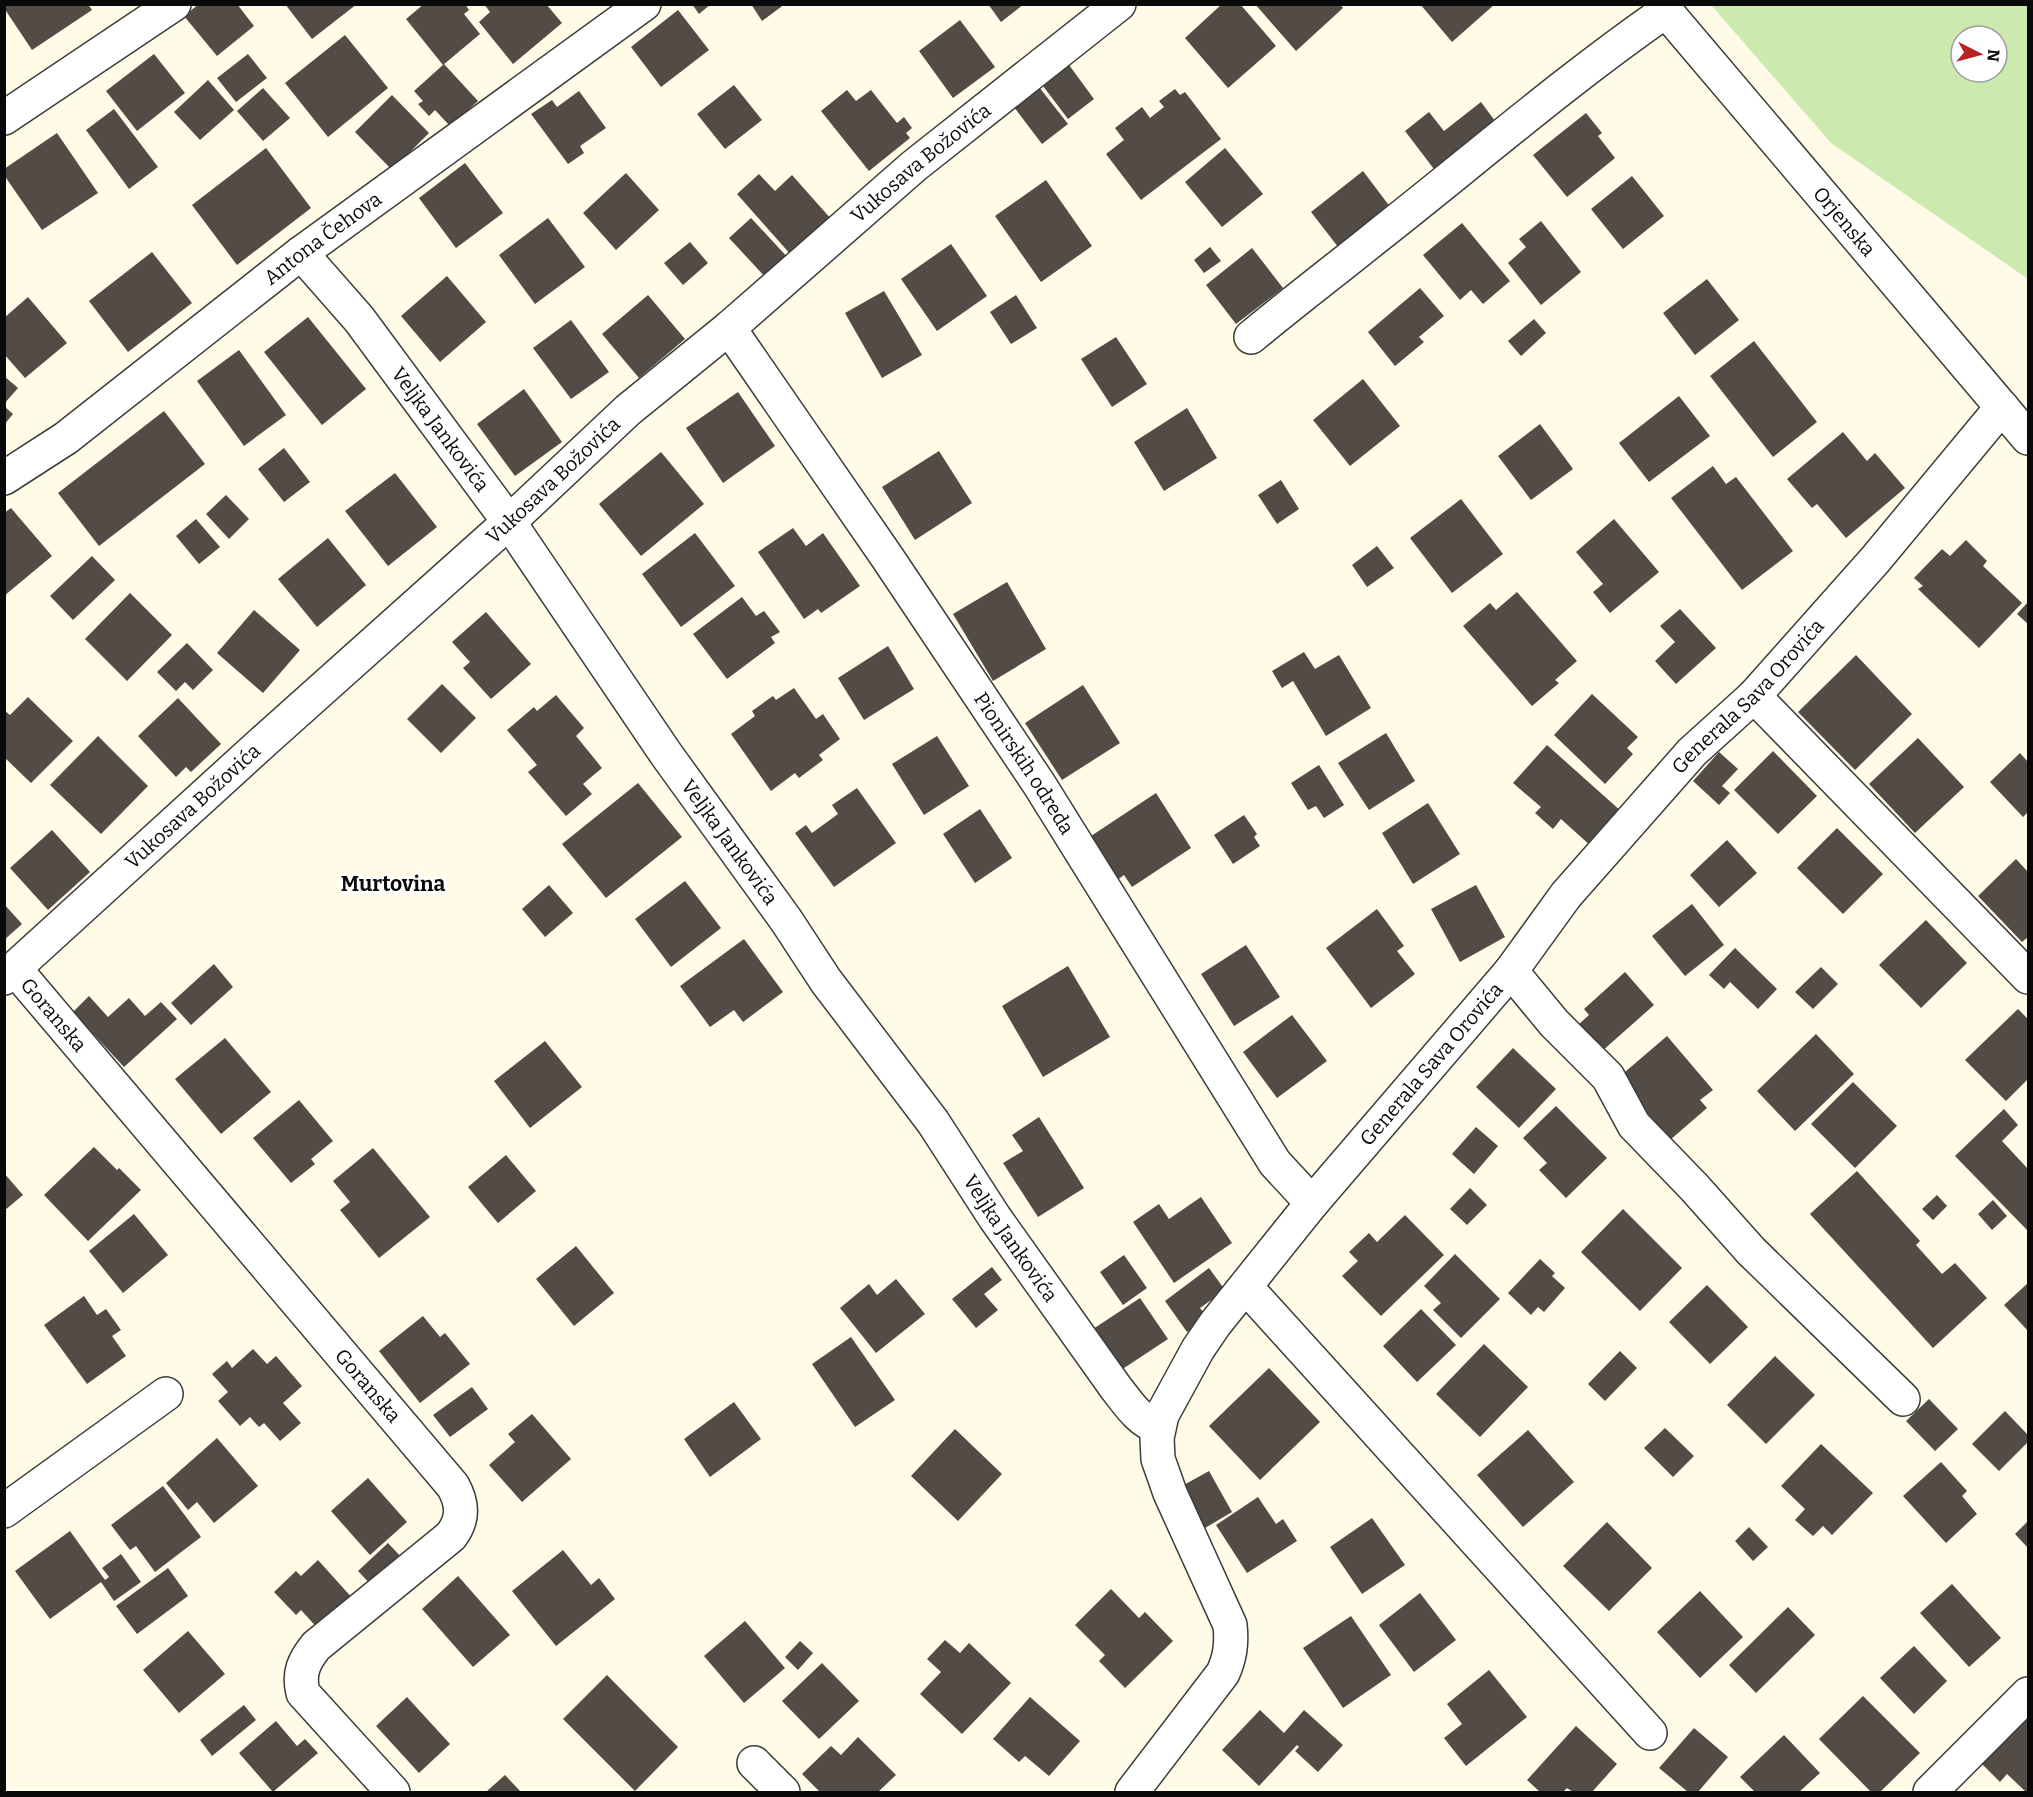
<svg xmlns="http://www.w3.org/2000/svg" width="2033" height="1797" font-family="Bitter,serif">
<rect width="100%" height="100%" fill="#fffbe6"/>
<!-- green -->
<path fill="#cce9b0" fill-rule="evenodd" d="M1711 5H2028V279L1831 143ZM1961 36H1997V72H1961Z"/>
<!-- building -->
<path fill="#524b46" d="M4 4H88L92 10 32 50 4 8Z
M199 4H237L254 26 217 56 184 16Z
M285 4H357L312 39Z
M424 4H465L469 10 464 14 480 34 443 65 406 19Z
M484 4H546L562 23 513 64 479 22 490 12Z
M692 4H711L699 14Z
M751 4H785L762 21Z
M988 4H1024L1001 22Z
M1222 4H1240L1276 46 1228 88 1185 38Z
M1255 4H1340L1343 8 1296 51Z
M1420 4H1495L1452 42Z
M678 10 709 50 661 87 631 47Z
M960 20 995 67 953 98 919 51Z
M345 35 388 88 328 137 285 83Z
M154 54 185 93 137 131 106 91Z
M248 54 267 78 236 102 217 78Z
M444 64 478 101 450 126 435 110 429 116 418 104 423 101 414 91Z
M1069 65 1094 99 1068 119 1043 86Z
M208 80 234 110 200 140 174 112Z
M734 85 762 120 725 149 697 114Z
M1039 87 1068 124 1042 144 1014 107Z
M263 88 290 118 263 141 237 111Z
M1175 89 1180 95 1185 92 1221 139 1141 200 1106 154 1124 140 1115 128 1142 107 1150 118 1164 107 1159 101Z
M847 90 856 101 871 90 897 123 904 117 912 128 906 133 910 138 869 171 821 111Z
M579 91 606 128 580 146 584 153 568 164 531 114 552 100 557 107Z
M392 95 429 133 392 170 355 132Z
M1481 102 1498 125 1437 173 1405 131 1429 112 1444 131Z
M114 109 158 167 129 189 86 130Z
M1586 113 1602 133 1598 136 1615 158 1567 197 1533 155Z
M57 133 98 193 42 230 4 175V169Z
M266 148 311 208 237 265 192 205Z
M1225 148 1263 194 1222 227 1185 182Z
M465 163 503 213 456 248 419 198Z
M1363 171 1394 212 1342 252 1311 212Z
M626 173 659 210 616 250 583 213Z
M759 174 775 191 792 175 832 220 792 256 737 194Z
M1632 176 1664 216 1623 249 1591 209Z
M1046 180 1092 246 1041 282 995 216Z
M548 218 585 267 535 304 499 255Z
M751 218 790 260 768 280 729 238Z
M1541 221 1581 272 1541 305 1508 263 1526 247 1519 239Z
M1462 223 1510 281 1483 304 1471 290 1460 300 1423 255Z
M690 242 708 263 683 285 664 263Z
M951 244 987 296 937 331 901 279Z
M1210 247 1221 261 1204 273 1194 260Z
M1252 248 1283 288 1236 324 1206 285Z
M152 252 192 303 128 352 89 301Z
M447 276 486 322 440 362 401 316Z
M1707 279 1739 320 1695 355 1663 313Z
M1420 288 1444 316 1419 337 1424 342 1395 366 1368 332Z
M884 291 922 355 882 378 845 313Z
M648 295 685 339 639 378 602 334Z
M1016 295 1037 328 1011 344 990 312Z
M28 297 67 343 25 378 4 354V318Z
M308 317 366 389 322 425 264 352Z
M1534 319 1546 333 1521 356 1508 341Z
M571 320 609 372 571 399 533 348Z
M1116 337 1147 384 1112 407 1081 359Z
M1754 341 1817 422 1773 457 1710 376Z
M239 350 286 415 244 446 197 381Z
M4 376 18 388 4 404Z
M1363 379 1400 426 1350 466 1313 420Z
M524 389 562 442 515 476 477 424Z
M738 392 775 446 723 483 686 428Z
M1679 396 1710 436 1649 482 1619 443Z
M4 406 13 414 4 425Z
M1187 408 1217 458 1164 491 1134 442Z
M164 411 205 464 99 546 58 493Z
M1540 424 1573 469 1531 500 1498 456Z
M1843 432 1867 461 1875 453 1905 488 1846 538 1817 504 1812 508 1787 479Z
M284 448 310 482 284 502 258 469Z
M939 451 972 503 915 540 882 487Z
M661 452 704 504 641 556 599 504Z
M1713 466 1726 484 1736 477 1793 551 1742 590 1671 498Z
M395 473 437 527 388 566 345 511Z
M1281 480 1299 509 1277 524 1258 495Z
M226 495 249 519 229 539 206 514Z
M1461 499 1503 554 1452 593 1410 538Z
M11 508 52 556 4 596V513Z
M196 519 220 547 199 564 176 536Z
M1614 519 1659 572 1610 613 1593 592 1603 584 1576 552Z
M793 528 806 546 823 533 860 586 821 613 818 609 804 619 758 552Z
M695 533 735 586 681 627 642 574Z
M328 538 366 585 317 627 278 579Z
M1966 540 1987 561 1983 566 2022 603 1979 648 1918 589 1923 586 1914 578 1942 549 1950 556Z
M1377 546 1394 568 1367 587 1352 565Z
M92 556 115 580 73 620 50 596Z
M1007 582 1046 649 993 681 953 614Z
M1517 592 1577 661 1555 680 1559 683 1532 706 1463 626 1490 603 1496 610Z
M130 593 172 635 127 681 85 639Z
M742 597 756 616 764 611 780 632 771 637 775 643 727 679 693 634Z
M2028 602V624L2017 614Z
M1680 609 1716 648 1676 684 1655 661 1675 642 1660 626Z
M254 610 300 650 263 693 217 653Z
M486 612 531 664 491 699 463 668 470 662 452 642Z
M187 643 213 670 193 690 185 682 176 691 157 672Z
M888 646 914 689 864 720 838 678Z
M1304 652 1315 669 1339 655 1371 708 1326 736 1293 681 1282 688 1272 671Z
M1856 655 1912 714 1855 770 1798 712Z
M442 684 476 718 441 753 407 719Z
M1083 685 1120 743 1062 780 1025 723Z
M794 688 816 719 823 714 840 739 819 755 823 760 799 778 795 773 771 791 731 734 755 716 752 711 773 696 776 700Z
M1592 694 1638 737 1627 748 1633 754 1605 784 1554 735Z
M556 695 584 728 576 736 602 768 583 784 592 794 566 816 528 772 537 765 507 730 534 707 537 711Z
M28 697 73 741 31 783 4 757V710L10 715Z
M178 698 221 744 191 772 186 767 176 777 138 736Z
M1386 733 1415 781 1369 810 1338 763Z
M98 736 148 786 101 834 50 785Z
M937 736 969 786 924 815 892 764Z
M1918 738 1964 787 1915 833 1869 784Z
M1547 745 1622 812 1592 847 1561 819 1553 829 1535 813 1541 807 1513 783Z
M1773 751 1817 796 1778 834 1734 790Z
M1719 752 1738 769 1722 786 1730 793 1719 805 1693 781Z
M2020 753 2028 762V812L2023 817 1990 782Z
M1319 765 1344 805 1324 818 1316 806 1308 810 1291 783Z
M638 783 682 837 606 898 562 844Z
M857 788 896 843 834 887 795 833 806 825 812 833 838 814 832 805Z
M1156 793 1191 848 1132 887 1124 875 1113 883 1085 840Z
M1428 803 1460 854 1413 884 1382 833Z
M980 809 1012 858 975 883 943 834Z
M1244 815 1257 834 1254 837 1260 846 1233 864 1214 835Z
M1837 828 1883 874 1843 914 1797 868Z
M52 830 90 872 48 910 10 868Z
M1727 840 1757 873 1719 907 1690 875Z
M2016 859 2028 872V937L2022 942 1978 896Z
M685 881 721 928 671 967 635 919Z
M549 885 573 913 545 937 522 909Z
M1476 885 1505 937 1460 962 1431 909Z
M4 904 22 924 4 940Z
M1692 904 1724 945 1685 976 1652 936Z
M1377 909 1404 946 1397 951 1415 974 1371 1008 1326 948Z
M1926 920 1967 963 1921 1008 1879 965Z
M744 939 783 992 743 1022 734 1010 710 1027 680 986Z
M1246 945 1280 997 1234 1026 1201 974Z
M1735 948 1777 989 1758 1009 1730 982 1724 989 1709 975Z
M214 964 233 987 191 1025 171 1003Z
M1068 966 1110 1037 1043 1077 1002 1006Z
M1821 967 1838 984 1813 1009 1795 992Z
M1625 972 1654 1005 1601 1052 1578 1025 1589 1015 1584 1009Z
M89 996 108 1017 129 998 145 1016 161 1002 177 1019 124 1067 73 1012Z
M2018 1009 2028 1019V1079L2006 1101 1965 1060Z
M1292 1015 1327 1061 1277 1098 1243 1052Z
M1816 1034 1854 1074 1795 1131 1757 1091Z
M1667 1036 1713 1090 1700 1100 1707 1108 1670 1140 1618 1078Z
M225 1038 271 1092 221 1134 175 1079Z
M545 1041 582 1087 530 1128 494 1081Z
M1513 1048 1556 1089 1519 1128 1476 1087Z
M1853 1082 1897 1126 1855 1168 1811 1124Z
M299 1100 333 1141 311 1159 315 1164 291 1183 253 1138Z
M1556 1106 1607 1158 1566 1198 1539 1170 1547 1163 1523 1138Z
M2004 1109 2018 1125 2002 1141 2028 1169V1231L1955 1156Z
M1039 1117 1084 1188 1038 1217 1003 1163 1023 1151 1012 1135Z
M1476 1127 1498 1146 1474 1174 1452 1154Z
M94 1147 117 1170 119 1168 141 1190 88 1241 44 1195Z
M373 1148 430 1217 379 1258 340 1210 350 1202 333 1181Z
M506 1155 536 1191 498 1223 468 1187Z
M1857 1171 1920 1241 1916 1245 1942 1274 1955 1263 1987 1298 1933 1348 1810 1214Z
M4 1173 23 1195 4 1211Z
M1470 1188 1487 1205 1467 1225 1450 1209Z
M1937 1195 1947 1206 1933 1220 1922 1209Z
M1201 1197 1232 1243 1174 1283 1133 1222 1159 1204 1169 1219Z
M1993 1200 2007 1216 1992 1230 1978 1214Z
M1623 1209 1682 1268 1640 1311 1581 1252Z
M134 1214 168 1255 123 1293 89 1251Z
M1405 1215 1444 1255 1381 1316 1342 1276 1358 1261 1349 1252 1369 1233 1377 1242Z
M576 1246 614 1293 574 1326 536 1279Z
M1455 1254 1500 1299 1461 1338 1433 1310 1441 1303 1424 1286Z
M1124 1255 1147 1288 1123 1305 1100 1272Z
M1540 1259 1555 1273 1552 1276 1565 1288 1544 1312 1538 1307 1531 1315 1508 1293Z
M992 1267 1002 1280 984 1294 998 1310 976 1328 952 1299Z
M1209 1268 1225 1290 1200 1308 1207 1317 1187 1332 1165 1301Z
M896 1279 925 1314 876 1353 840 1308 869 1284 877 1295Z
M2028 1283V1331L2004 1305Z
M1707 1285 1748 1327 1710 1364 1669 1322Z
M84 1296 97 1315 106 1309 121 1330 112 1336 126 1356 87 1384 44 1325Z
M1140 1298 1168 1339 1118 1372 1090 1331Z
M1421 1309 1456 1345 1417 1382 1383 1346Z
M423 1316 440 1337 445 1333 470 1364 420 1403 379 1351Z
M851 1337 895 1400 855 1427 812 1364Z
M1484 1344 1528 1387 1480 1437 1436 1394Z
M253 1349 267 1364 276 1356 302 1386 283 1403 301 1423 280 1441 264 1423 259 1427 250 1417 240 1426 218 1401 228 1392 212 1374 227 1361 232 1368Z
M1620 1351 1637 1368 1605 1401 1588 1384Z
M1775 1356 1815 1395 1766 1444 1727 1405Z
M1269 1368 1320 1422 1260 1480 1209 1426Z
M472 1387 488 1409 450 1437 433 1415Z
M1929 1399 1958 1429 1935 1451 1906 1421Z
M734 1402 761 1439 710 1477 684 1439Z
M2005 1411 2028 1435V1442L1999 1471 1972 1444Z
M532 1414 571 1459 522 1502 489 1465 515 1442 508 1434Z
M1665 1428 1694 1456 1673 1477 1644 1448Z
M955 1429 1002 1474 958 1521 911 1476Z
M1528 1430 1574 1482 1523 1527 1477 1475Z
M217 1438 258 1486 214 1523 197 1502 188 1510 166 1483Z
M1821 1444 1873 1493 1832 1535 1823 1526 1813 1536 1795 1520 1805 1509 1781 1486Z
M1941 1462 1967 1491 1962 1496 1977 1514 1946 1543 1903 1496Z
M1209 1471 1232 1512 1205 1528 1182 1486Z
M368 1478 407 1522 370 1555 331 1511Z
M163 1486 201 1537 155 1572 136 1546 130 1550 111 1525Z
M1258 1497 1276 1524 1283 1519 1297 1541 1247 1573 1216 1525Z
M1372 1518 1405 1565 1362 1594 1330 1547Z
M2028 1521V1548L2015 1534Z
M1607 1522 1652 1568 1609 1611 1563 1566Z
M1749 1527 1768 1547 1753 1561 1735 1541Z
M70 1531 105 1580 109 1577 102 1568 121 1554 141 1582 114 1601 101 1582 50 1619 15 1571Z
M388 1543 403 1559 373 1587 358 1571Z
M563 1550 591 1585 599 1578 615 1599 556 1646 512 1591Z
M318 1560 354 1600 321 1632 301 1610 296 1615 274 1592 296 1571 301 1576Z
M168 1568 188 1596 137 1634 116 1606Z
M458 1576 510 1635 473 1667 422 1609Z
M1952 1584 2001 1638 1969 1667 1920 1613Z
M1111 1589 1139 1618 1145 1612 1173 1641 1125 1688 1099 1661 1105 1655 1075 1625Z
M1700 1591 1743 1637 1700 1678 1657 1632Z
M1420 1593 1456 1640 1414 1672 1379 1625Z
M1788 1607 1815 1635 1756 1693 1729 1665Z
M1351 1616 1391 1675 1343 1708 1303 1648Z
M745 1621 785 1668 744 1703 704 1656Z
M188 1631 225 1674 179 1713 143 1670Z
M945 1640 960 1653 969 1643 1011 1683 962 1734 920 1694 941 1672 927 1659Z
M800 1641 813 1653 798 1670 785 1657Z
M1914 1646 1947 1681 1914 1714 1880 1678Z
M822 1663 859 1701 819 1739 782 1701Z
M1489 1670 1527 1717 1466 1766 1444 1738 1462 1724 1447 1704Z
M607 1675 678 1747 635 1791 563 1719Z
M1863 1696 1920 1753 1880 1792H1871L1819 1739Z
M407 1697 450 1744 419 1773 376 1726Z
M1030 1697 1080 1741 1049 1776 1025 1756 1019 1762 993 1739Z
M244 1705 256 1720 212 1756 200 1740Z
M2028 1709V1792H2026L2007 1774 2000 1782 1979 1761Z
M1260 1710 1284 1733 1304 1710 1343 1745 1318 1772 1295 1751 1299 1747 1297 1745 1259 1786 1222 1750Z
M276 1721 297 1746 305 1739 318 1753 273 1792 239 1753Z
M1576 1726 1617 1764 1592 1792H1573L1567 1788 1563 1792H1540L1527 1780Z
M1694 1728 1728 1757 1698 1792H1688L1659 1768Z
M1784 1735 1820 1773 1799 1792H1755L1740 1777Z
M858 1737 896 1775 878 1792H820L802 1774 831 1746 841 1755Z
M505 1775 521 1792H486Z"/>
<g fill="none" stroke-linecap="round" stroke-linejoin="round">
<defs>
<g id="minor">
<path id="s1" d="M1660 4 2028 438"/>
<path d="M4 118 174 4"/>
<path id="s2" d="M301 253 359 319 509 522 666 754 786 920 826 981 933 1122 995 1218 1116 1388C1128 1403 1139 1421 1158 1427"/>
<path id="s3" d="M729 328 887 557 1039 784 1275 1163 1312 1203"/>
<path d="M1251 337C1292 303 1334 271 1375 238 1472 162 1565 81 1666 11"/>
<path id="s4" d="M4 478 66 438 301 253 644 4"/>
<path d="M1754 696 2028 977"/>
<path id="s5" d="M15 969 453 1486C463 1504 464 1519 451 1536L316 1646C304 1661 298 1673 303 1693L393 1792"/>
<path d="M1511 971 1554 1023 1608 1077 1634 1125 1694 1187 1751 1251 1903 1399"/>
<path id="s6" d="M4 978 263 742 509 522 628 410 729 328 914 166 1119 4"/>
<path d="M1246 1287 1650 1733"/>
<path d="M4 1511 166 1394"/>
<path d="M754 1763 783 1792"/>
<path id="s7" d="M1132 1792 1223 1673C1230 1657 1232 1644 1230 1625L1170 1493 1163 1473 1158 1459 1157 1438 1162 1415 1198 1349 1215 1324 1312 1203 1511 971 1566 895 1692 752 1754 696 1875 560 2002 407"/>
<path d="M1930 1792 2028 1694"/>
</g>
</defs>
<!-- minor casing -->
<use href="#minor" stroke="#3c3c3c" stroke-width="36"/>
<!-- minor -->
<use href="#minor" stroke="#fff" stroke-width="33"/>
</g>
<g text-anchor="middle" dominant-baseline="central" stroke-width="6" stroke-linejoin="round" paint-order="stroke">
<!-- street labels -->
<g font-size="20" fill="#090909" stroke="#fff">
<text stroke="none"><textPath href="#s6" startOffset="1227">Vukosava Božovića</textPath></text>
<text stroke="none"><textPath href="#s1" startOffset="285">Orjenska</textPath></text>
<text stroke="none"><textPath href="#s4" startOffset="399">Antona Čehova</textPath></text>
<text stroke="none"><textPath href="#s2" startOffset="225">Veljka Jankovića</textPath></text>
<text stroke="none"><textPath href="#s6" startOffset="741">Vukosava Božovića</textPath></text>
<text stroke="none"><textPath href="#s7" startOffset="1354">Generala Sava Orovića</textPath></text>
<text stroke="none"><textPath href="#s3" startOffset="526">Pionirskih odreda</textPath></text>
<text stroke="none"><textPath href="#s6" startOffset="255">Vukosava Božovića</textPath></text>
<text stroke="none"><textPath href="#s2" startOffset="729">Veljka Jankovića</textPath></text>
<text stroke="none"><textPath href="#s5" startOffset="60">Goranska</textPath></text>
<text stroke="none"><textPath href="#s7" startOffset="868">Generala Sava Orovića</textPath></text>
<text stroke="none"><textPath href="#s2" startOffset="1215">Veljka Jankovića</textPath></text>
<text stroke="none"><textPath href="#s5" startOffset="546">Goranska</textPath></text>
</g>
<!-- neighbourhood labels -->
<g font-size="21" font-weight="bold" fill="#090909" stroke="#fff">
<text x="393" y="884">Murtovina</text>
</g>
</g>
<!-- border -->
<rect width="2033" height="1797" fill="none" stroke="#090909" stroke-width="12"/>
<!-- north arrow -->
<g transform="translate(1979 54) rotate(96)"><circle r="28" fill="#ffffff" stroke="#9d9d9d" stroke-width="1.5"/>
<path d="M0-4.5L10 22L0 15L-10 22Z" fill="#ba2124"/>
<text y="-9" font-size="16" font-weight="bold" text-anchor="middle" fill="#090909">N</text>
</g>
</svg>
